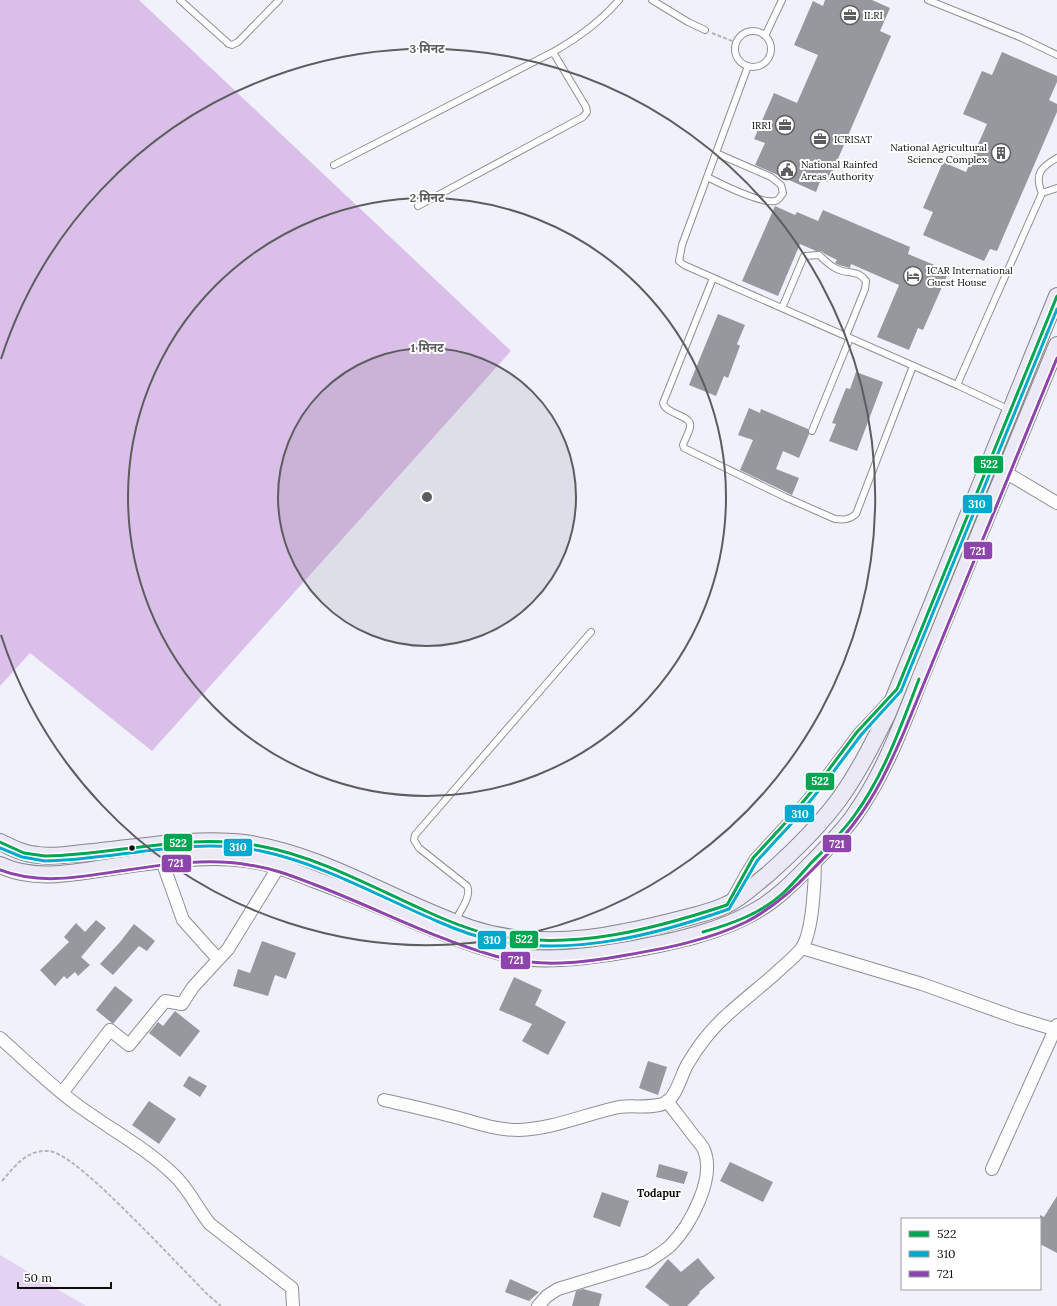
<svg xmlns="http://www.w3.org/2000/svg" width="1057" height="1306" font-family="Lora,'Noto Sans Devanagari',serif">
<rect width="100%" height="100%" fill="#f1f1fb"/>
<!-- green -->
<path fill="#e3d2f1" d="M0 1255 86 1306H0Z"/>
<!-- forest -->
<path fill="#dac0e8" d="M0 0H139L511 351 152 751 30 653 0 686Z"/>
<!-- building -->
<path fill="#97989e" d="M825 0H872L890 8 880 31 891 36 828 182 821 179 816 192 755 165 765 143 754 139 774 93 797 103 818 55 794 45 813 1 823 6Z
M1002 52 1057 76V82L1049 100 1057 104V112L997 251 990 249 984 261 923 235 933 212 923 208 943 162 966 172 987 124 963 114 982 71 992 75Z
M775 206 795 215 797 212 818 221 823 210 910 247 908 254 949 271 923 330 918 328 909 350 877 337 899 285 851 264 850 268 839 265 835 263 837 260 825 254 821 251H816L800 244 778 296 742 281Z
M718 314 745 325 737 344 740 346 728 378 724 376 716 396 689 385Z
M856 372 883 382 857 451 829 441 836 424 832 423 846 388 850 389Z
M749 408 760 413 761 409 808 429 809 434 799 458 783 451 776 469 799 478 792 495 740 470 753 440 738 435Z
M96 920 106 928 81 957 90 965 78 976 75 972 67 979 64 976 55 986 40 970 69 942 64 937 76 923 85 932Z
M134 924 155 941 147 951 139 946 113 975 100 964 120 942Z
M262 941 296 953 286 979 275 975 268 996 233 986 238 969 250 973Z
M514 977 542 990 535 1005 566 1022 548 1055 522 1041 532 1024 499 1010Z
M115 986 133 1000 113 1024 96 1010Z
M175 1011 200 1031 180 1057 149 1033 158 1022 163 1026Z
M648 1061 667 1067 658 1095 639 1088Z
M189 1076 207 1086 200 1097 183 1086Z
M149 1101 176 1119 159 1144 132 1125Z
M730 1162 773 1182 763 1202 720 1181Z
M659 1164 688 1172 684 1184 656 1177Z
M602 1192 629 1201 620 1227 593 1217Z
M1057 1196V1253L1040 1244V1215L1044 1217Z
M698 1258 715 1278 699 1292 700 1293 687 1306H670L645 1287 668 1259 681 1272Z
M510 1279 539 1292 529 1301 505 1292Z
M583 1289 602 1294 599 1306H572L576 1291Z"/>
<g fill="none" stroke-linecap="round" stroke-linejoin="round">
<defs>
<path id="lane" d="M180 0 229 44 232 45 238 42 279 0
M652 0 688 22 705 30
M928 0 1022 38 1057 55
M735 49a18 18 0 1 1 36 0a18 18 0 1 1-36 0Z
M765 36 782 0
M748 66 682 245 679 261 684 265 957 385 1010 410
M334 165 553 52C578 38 600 22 619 0
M707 177C721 184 760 204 775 201 779 200 781 196 783 193L781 185 771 177 716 153
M1042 193 1057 188
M418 206 583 117 587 112 586 107 553 52
M713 278 663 403C666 415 693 415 690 427 689 433 685 439 683 445L684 448 785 497 835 519C844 520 849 520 856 514L913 366
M782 308 804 256 819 255C824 260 830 266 837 269 849 275 857 269 866 281L865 289 846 336
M957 385 1042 193C1034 174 1041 167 1057 158
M812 431 850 338
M730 898 745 871 753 858 788 820 821 780 857 732 888 699
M455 921C460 911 472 896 467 886L419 848 414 840 415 835 591 632"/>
<path id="street" d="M1005 472 1057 503
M162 861 183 920 218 959
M802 948 922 984 1017 1018 1057 1030
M0 1038C25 1060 49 1084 76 1104 108 1128 145 1147 174 1175 189 1189 197 1208 210 1224L292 1288 293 1306
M62 1093 110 1030 129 1045 165 1001 182 1004 193 987 228 949 279 866
M384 1100C406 1105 429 1110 451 1116 476 1122 493 1130 519 1130 553 1129 586 1114 619 1107 632 1105 656 1109 667 1102 676 1096 682 1074 687 1065 698 1046 710 1030 727 1015 742 1001 759 988 775 974 783 966 794 958 801 949 813 934 815 880 815 860
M992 1169 1057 1025
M538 1306 547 1296 558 1289 647 1262C655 1257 663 1252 670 1246 690 1226 716 1178 704 1150 702 1145 697 1140 693 1135 685 1124 676 1113 667 1101"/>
<path id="secondary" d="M0 842C12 848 24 854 38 855 55 858 75 853 93 852 140 847 197 837 244 843 324 854 394 902 470 928 521 945 572 943 624 932 647 928 670 922 693 916 704 913 716 910 726 905 742 898 754 885 767 875 793 852 819 827 840 798 858 773 873 743 887 715L1057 296
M0 865C36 882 74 872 111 867 151 861 207 853 246 859 270 862 291 870 313 879 349 892 384 907 418 922 440 931 461 940 484 947 499 952 515 956 531 958 565 960 600 955 633 949 675 941 720 932 757 910 776 899 791 884 806 869 823 852 839 836 853 817 884 774 902 724 921 676L1057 345"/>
</defs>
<!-- lane casing -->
<use href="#lane" stroke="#909094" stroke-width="8"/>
<!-- street casing -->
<use href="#street" stroke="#909094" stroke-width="14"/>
<!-- secondary casing -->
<use href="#secondary" stroke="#86868b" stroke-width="18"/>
<!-- path -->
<path stroke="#b6b6b8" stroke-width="2" stroke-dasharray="4 2" stroke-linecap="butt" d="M712 33 737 43
M2 1181C15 1166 26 1150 48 1151 71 1152 131 1217 150 1235 169 1255 188 1274 207 1294L221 1306"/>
<!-- lane -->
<use href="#lane" stroke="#fdfdfe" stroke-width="6"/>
<!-- street -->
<use href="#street" stroke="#fdfdfe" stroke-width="12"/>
<!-- secondary -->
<use href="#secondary" stroke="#eae9f5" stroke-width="16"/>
<defs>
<path id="bus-1" d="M0 842 24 853 45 856C117 855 188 832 260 846 319 857 374 888 428 912 450 922 474 932 498 936 576 950 654 929 727 905L753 858 788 820 821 780 857 732 897 689 1057 296
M703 932C731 924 760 914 782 894 792 885 802 873 811 863 826 848 842 833 854 816 884 775 901 726 919 679"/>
<path id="bus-2" d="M0 848 22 857 45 861C117 860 189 836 261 851 323 864 380 897 439 922 457 930 476 937 496 941 573 956 656 935 729 909L757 861 792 823 825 783 861 735 901 691 1057 309"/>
<path id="bus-3" d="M0 870C42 886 84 876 127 870 167 864 209 858 249 865 272 868 292 876 313 884 374 907 432 938 495 956 539 968 583 963 627 955 667 948 709 940 746 922 771 909 791 892 810 872 826 856 842 840 855 822 876 795 890 764 904 732L1057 358"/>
</defs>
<!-- bus-1 casing -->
<use href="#bus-1" stroke="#fff" stroke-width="6"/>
<!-- bus-2 casing -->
<use href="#bus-2" stroke="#fff" stroke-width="6"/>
<!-- bus-3 casing -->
<use href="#bus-3" stroke="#fff" stroke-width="6"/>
<!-- bus-1 -->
<use href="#bus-1" stroke="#00a651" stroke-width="3"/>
<!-- bus-2 -->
<use href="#bus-2" stroke="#00a9ce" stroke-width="3"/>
<!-- bus-3 -->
<use href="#bus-3" stroke="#8e44ad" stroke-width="3"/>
</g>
<!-- distance rings -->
<circle cx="427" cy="497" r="149" fill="#5d5d60" fill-opacity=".12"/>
<g fill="none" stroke="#5d5d60" stroke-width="2">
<circle cx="427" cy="497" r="149"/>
<circle cx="427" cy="497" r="299"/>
<path d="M1 359A448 448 0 1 1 1 635"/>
</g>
<!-- icons -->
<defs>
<symbol id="office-ring" viewBox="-11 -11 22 22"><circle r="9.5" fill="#fff" stroke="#5d5d60" stroke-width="1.5"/><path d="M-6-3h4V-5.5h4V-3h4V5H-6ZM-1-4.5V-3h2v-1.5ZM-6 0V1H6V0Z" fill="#5d5d60"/></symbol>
<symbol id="building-ring" viewBox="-11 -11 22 22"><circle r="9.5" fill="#fff" stroke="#5d5d60" stroke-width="1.5"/><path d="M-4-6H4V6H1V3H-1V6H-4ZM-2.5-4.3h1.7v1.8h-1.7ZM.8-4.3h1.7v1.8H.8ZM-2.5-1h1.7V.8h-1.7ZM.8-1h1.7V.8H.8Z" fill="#5d5d60"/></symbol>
<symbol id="civic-ring" viewBox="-11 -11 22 22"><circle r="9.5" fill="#fff" stroke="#5d5d60" stroke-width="1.5"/><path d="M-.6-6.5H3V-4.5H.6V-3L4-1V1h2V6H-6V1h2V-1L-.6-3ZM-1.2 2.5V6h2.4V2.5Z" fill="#5d5d60"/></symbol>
<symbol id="hotel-ring" viewBox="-11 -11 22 22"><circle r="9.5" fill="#fff" stroke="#5d5d60" stroke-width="1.5"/><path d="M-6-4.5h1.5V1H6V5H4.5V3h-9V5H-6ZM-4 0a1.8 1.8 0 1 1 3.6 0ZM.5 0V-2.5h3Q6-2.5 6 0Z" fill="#5d5d60"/></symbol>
</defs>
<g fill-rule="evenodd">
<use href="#office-ring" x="839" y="4" width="22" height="22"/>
<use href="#office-ring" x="774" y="114" width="22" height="22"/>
<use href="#office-ring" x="809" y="128" width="22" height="22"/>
<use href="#building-ring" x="990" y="142" width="22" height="22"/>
<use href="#civic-ring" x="776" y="159" width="22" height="22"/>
<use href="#hotel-ring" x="902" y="265" width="22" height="22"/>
</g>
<!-- markers -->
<circle fill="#0d0d0d" stroke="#fff" stroke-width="1.5" cx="132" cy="848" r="3.5"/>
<g text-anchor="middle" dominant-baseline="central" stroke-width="4" stroke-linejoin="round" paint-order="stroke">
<!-- poi labels -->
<g font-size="10" fill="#0d0d0d" stroke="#fff" text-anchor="start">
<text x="864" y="15">ILRI</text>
<text x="771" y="125" text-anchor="end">IRRI</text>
<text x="834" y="139">ICRISAT</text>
<text x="987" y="147" text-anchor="end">National Agricultural<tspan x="987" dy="12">Science Complex</tspan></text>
<text x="801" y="164">National Rainfed<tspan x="801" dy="12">Areas Authority</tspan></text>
<text x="927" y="270">ICAR International<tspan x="927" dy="12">Guest House</tspan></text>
</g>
<!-- neighbourhood labels -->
<g font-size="11" font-weight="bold" fill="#0d0d0d" stroke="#fff">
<text x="659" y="1193">Todapur</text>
</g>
</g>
<circle cx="427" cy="497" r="6" fill="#5d5d60" stroke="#fff" stroke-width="2"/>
<g font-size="12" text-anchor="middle" font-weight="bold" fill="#5d5d60" stroke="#fff" stroke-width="4" stroke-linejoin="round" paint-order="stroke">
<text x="427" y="53">3 मिनट</text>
<text x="427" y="202">2 मिनट</text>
<text x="427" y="352">1 मिनट</text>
</g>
<g stroke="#fff" stroke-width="1.5">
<rect x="973" y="455" width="31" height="19" rx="4" fill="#00a651"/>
<rect x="962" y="494" width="31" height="20" rx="4" fill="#00a9ce"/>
<rect x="963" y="541" width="30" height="19" rx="4" fill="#8e44ad"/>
<rect x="805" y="772" width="30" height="19" rx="4" fill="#00a651"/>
<rect x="784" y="804" width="31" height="19" rx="4" fill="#00a9ce"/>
<rect x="163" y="833" width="30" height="19" rx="4" fill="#00a651"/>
<rect x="822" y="834" width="30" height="19" rx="4" fill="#8e44ad"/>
<rect x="223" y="838" width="30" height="19" rx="4" fill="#00a9ce"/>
<rect x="161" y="854" width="31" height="19" rx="4" fill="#8e44ad"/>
<rect x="509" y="930" width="30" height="19" rx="4" fill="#00a651"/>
<rect x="477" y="930" width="30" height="20" rx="4" fill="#00a9ce"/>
<rect x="500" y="951" width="31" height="19" rx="4" fill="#8e44ad"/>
</g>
<g font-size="11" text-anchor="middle" font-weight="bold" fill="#fff">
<text x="989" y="468">522</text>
<text x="977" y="508">310</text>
<text x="978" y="555">721</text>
<text x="820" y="785">522</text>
<text x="800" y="818">310</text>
<text x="178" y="847">522</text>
<text x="837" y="848">721</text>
<text x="238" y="851">310</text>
<text x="176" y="867">721</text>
<text x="524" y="943">522</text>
<text x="492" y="944">310</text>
<text x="516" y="964">721</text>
</g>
<!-- legend -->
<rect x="901" y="1218" width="140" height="72" fill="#ffffff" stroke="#9e9e9e"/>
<rect x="909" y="1231" width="20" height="6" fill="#00a651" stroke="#9e9e9e"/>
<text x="937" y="1238" font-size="12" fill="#0d0d0d">522</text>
<rect x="909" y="1251" width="20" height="6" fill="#00a9ce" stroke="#9e9e9e"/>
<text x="937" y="1258" font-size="12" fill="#0d0d0d">310</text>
<rect x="909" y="1271" width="20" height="6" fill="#8e44ad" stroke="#9e9e9e"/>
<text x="937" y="1278" font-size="12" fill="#0d0d0d">721</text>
<!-- scale -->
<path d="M18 1282v6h93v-6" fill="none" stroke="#0d0d0d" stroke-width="2"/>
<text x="24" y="1282" font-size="12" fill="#0d0d0d" stroke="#ffffff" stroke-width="3" paint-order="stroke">50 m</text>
</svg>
